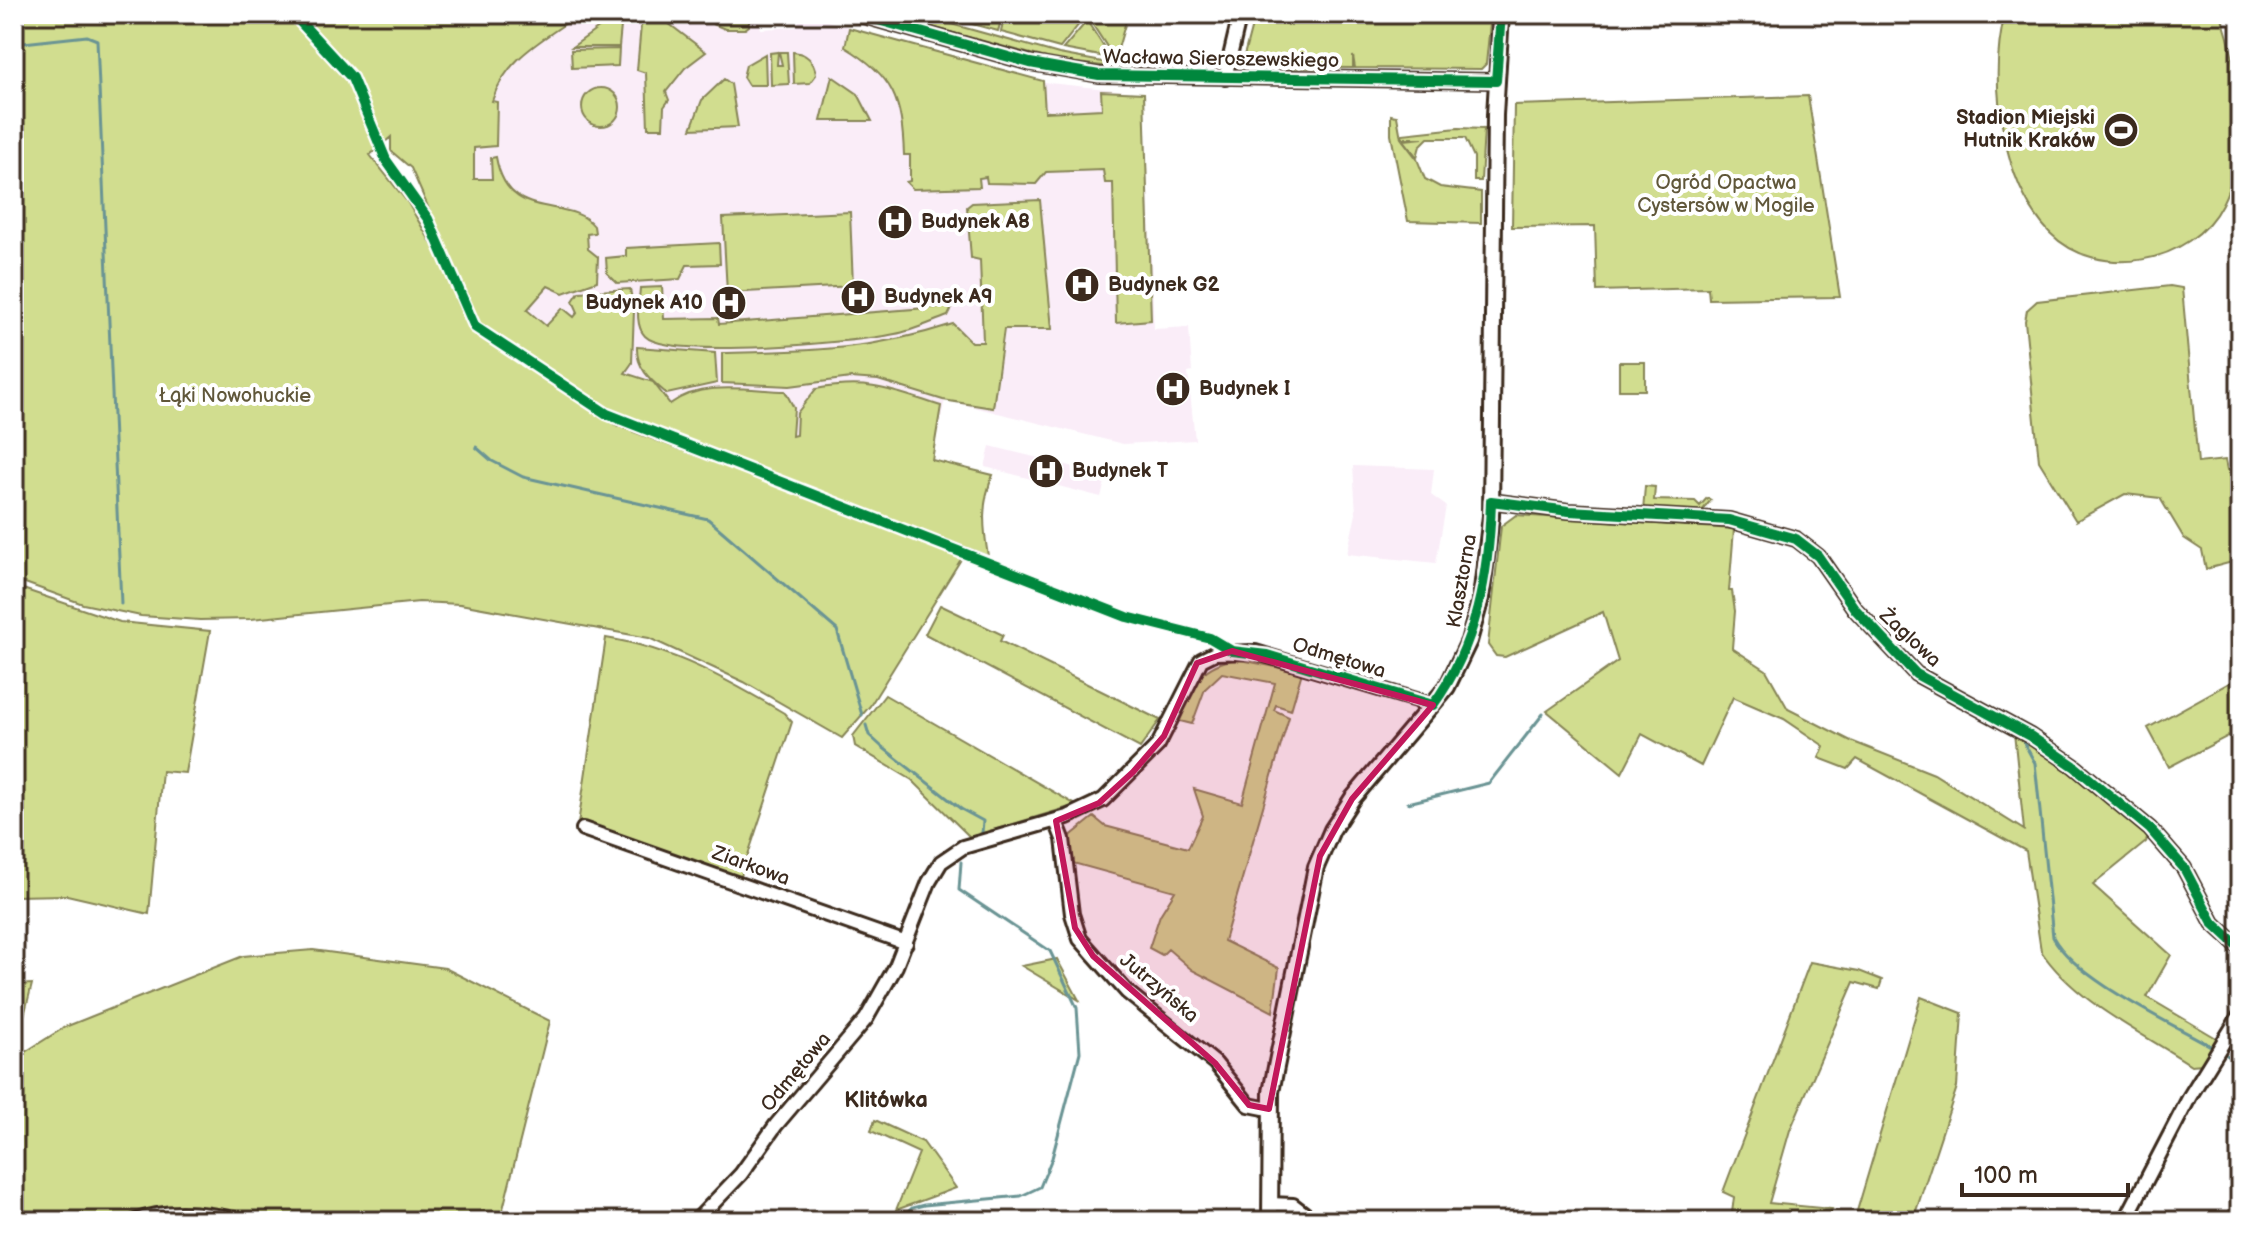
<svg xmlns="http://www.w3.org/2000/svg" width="2254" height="1235" font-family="'Balsamiq Sans',sans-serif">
<rect width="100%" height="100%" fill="#fff"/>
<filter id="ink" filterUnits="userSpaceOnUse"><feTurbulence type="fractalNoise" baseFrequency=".0125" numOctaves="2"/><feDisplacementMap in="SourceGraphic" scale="16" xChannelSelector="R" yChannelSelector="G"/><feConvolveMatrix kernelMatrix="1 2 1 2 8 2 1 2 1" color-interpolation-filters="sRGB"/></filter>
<g filter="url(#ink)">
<!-- built -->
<path fill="#faedf8" d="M551 14H749V21H759L761 29 796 27 802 14 1049 83 1144 93 1154 329 1189 327 1192 372 1188 373 1195 440 1123 444 945 400 932 459 944 462 931 533 616 413 479 323 396 133Z
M990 446 1107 475 1101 497 985 467Z
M1353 466 1434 469 1431 495 1446 506 1436 563 1347 554 1356 514Z"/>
<!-- green -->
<path fill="#d1dd8f" stroke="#868456" stroke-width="2" d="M14 14H579C544 40 506 57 492 101L497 102 496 146 474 148V179H492L491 158 496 157C508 226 569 194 594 226L595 233 587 234 588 249 598 257 597 281 563 293 548 286 527 310 546 326 563 308 574 317 578 312 573 301 579 292 630 289 634 310 632 363 625 373 653 382 670 404C702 380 748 390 785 391L794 408 792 436 796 435 797 413 816 389C869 379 891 390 941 406L932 460 993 475C981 503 983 526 988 556L616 413 479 323 411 168 391 151V137L370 155 408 203 437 253 471 328 595 413 618 426 963 556 870 706 842 738 744 682 649 638 460 604 419 602 251 619 200 620 141 616 83 604 14 579Z
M642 14H656L706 52 685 68 666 92 669 100 664 107 663 128H648L646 73 637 70Z
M713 14H749V26L745 29H725L713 24 717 17Z
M915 14 1059 54 1151 71 1057 61 887 15Z
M935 14H1003L998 31Z
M1005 14H1064L1076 18 1078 14H1087L1060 48 1001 32Z
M1090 14H1128L1115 59 1089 19Z
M1255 14H1491L1486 64 1481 69 1355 68 1353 56V68L1241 67Z
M2005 14H2221C2240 71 2250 148 2222 204 2192 264 2098 282 2050 233 2024 206 2011 170 2004 135 1996 95 1995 53 2005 14Z
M614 17 621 26 619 47H572Z
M1087 21 1111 58 1063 49Z
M849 28 1043 81 1045 112 1102 109 1101 91 1144 93 1151 320 1116 323 1113 183H1105L1103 170 1046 172 1036 184 987 183 986 177 979 178 980 187 913 189 906 182 910 181V155H904C902 100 894 76 845 47Z
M619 49 618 66 572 68 571 50Z
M778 52 777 65H782L779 52H787L789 84 771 85 770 53Z
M793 52C806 53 815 61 816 75L810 83 794 84Z
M765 54 766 85H748L743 77 746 65Z
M832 76 858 94 872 121H821Z
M724 79 731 84 738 127 691 129 702 100Z
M582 107a19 19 0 1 1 38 0a19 19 0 1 1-38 0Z
M1808 96 1840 297 1709 299 1708 288 1597 291 1595 226 1512 227 1514 105Z
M1391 115 1397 116 1401 138 1417 159 1425 179 1440 187 1481 192V223L1408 221 1391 135Z
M1458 128 1484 129 1481 181H1474V157L1465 138H1428L1420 146 1417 157 1404 140 1423 138H1403L1402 134Z
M1040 200 1052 329H1004L993 408 943 400 878 380 851 378 790 386 722 383V353C808 351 870 351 953 324L971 342H983L980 260 971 258 967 207 972 203Z
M850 212 853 286 727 293 723 218Z
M719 243 720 264 687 265 680 279 617 283 607 273 606 258 626 256V248Z
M2170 286 2182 288 2198 463 2225 460 2227 470 2240 469V560L2206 569 2202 550 2184 538 2160 498 2125 494 2076 521 2039 461 2025 321 2027 310 2037 301Z
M662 287 664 319 718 318 719 324 953 306 948 316C931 322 913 331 895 334 858 342 668 360 645 336 634 325 639 303 640 288Z
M637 347 715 353 717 383 667 394C652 381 636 369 637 347Z
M1619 362H1645V390H1619Z
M1645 486 1655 487 1654 500 1695 501 1700 506 1707 498 1711 500 1702 511 1682 515 1643 511Z
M1516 515 1734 529 1729 591H1732L1735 611 1732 648 1766 670 1788 709 1851 741 1934 774 2024 830 2014 733 2063 764 2148 835 2146 842 2093 885 2171 955 2147 997 2218 1039 2203 1064 2191 1065C2141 1032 2075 1002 2041 951L2026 851 1857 759 1848 769 1819 758 1824 746 1784 719 1733 697 1701 766 1642 734 1622 773 1547 711 1618 661 1603 612 1505 657 1496 656 1488 645 1501 526Z
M14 586 120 622 210 631 185 773 162 771 149 914 67 895 14 896Z
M940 605 1003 635 1000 641 1160 720 1140 748 925 634Z
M606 638C672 648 728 680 784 713L792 722 740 879 578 824Z
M1236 659 1302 672 1291 710 1276 705 1274 710 1289 717 1224 941 1279 968 1273 1012 1192 970 1168 949 1162 955 1149 948 1160 915 1175 891 1073 863 1068 838 1094 817 1105 826 1188 848 1203 816 1194 789 1242 803 1275 683 1222 673 1205 689 1192 724 1180 721C1194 686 1196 666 1236 659Z
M2240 677V730L2169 767 2148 728Z
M885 695 1076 805 970 837 912 780 855 746 853 736Z
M313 950 445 968 550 1021 500 1221H14V1059L65 1027 243 956Z
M1057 959 1079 1000 1022 966Z
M1810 962 1859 971 1882 980 1879 989 1854 982 1790 1130 1769 1203 1832 1209 1827 1221H1731L1734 1197 1723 1192Z
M32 984 14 1056V985Z
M1921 997 1962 1013 1957 1087 1915 1214 1857 1211Z
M875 1120 923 1142 956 1188 896 1210 919 1153 871 1131Z"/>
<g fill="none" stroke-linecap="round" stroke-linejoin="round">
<!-- stream -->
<path stroke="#6a9494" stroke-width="3" d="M14 44 87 36 97 40 121 604
M476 447 492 461 523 477 708 519 837 630 862 715
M866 725 869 735 881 746 961 809 983 821 982 833
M2023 741 2035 763 2053 937C2077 981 2172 1023 2216 1049
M1408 803 1489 783 1543 714
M2223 1053 2240 1063
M899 1221 912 1208 924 1205 1021 1196 1040 1187 1052 1158 1080 1052 1077 1008 1050 951 959 890 961 862"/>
<defs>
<path id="minor" d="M857 14 1030 63 1099 75 1496 81
M1225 78 1240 14
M1491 501 1569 511 1729 520 1796 539 1818 556 1855 609 1916 674 2030 736 2074 766 2150 829 2184 868 2213 923 2240 948
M2239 638 2240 641
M1056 821 1063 839 1072 914 1080 939 1127 992 1215 1063 1249 1105 1269 1109
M583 829 906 943
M1270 1204 1293 1205 1314 1221
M135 1221C169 1207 211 1214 246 1221
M675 1221H687
M696 1221 741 1174 776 1125 866 1019 896 966 929 882 941 862 963 847 1067 817 1103 800 1158 745 1201 660 1215 653 1255 652 1433 705
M2125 1221 2190 1096 2240 1015"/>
<path id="tertiary" d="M1270 1221 1271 1092 1316 867 1332 830 1352 799 1447 687 1469 641 1481 598 1491 516 1495 115 1501 14"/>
</defs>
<!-- minor casing -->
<use href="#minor" stroke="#3b2a1e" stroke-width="18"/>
<!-- tertiary casing -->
<use href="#tertiary" stroke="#3b2a1e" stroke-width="20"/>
<!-- minor -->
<use href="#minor" stroke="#fff" stroke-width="12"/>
<!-- tertiary -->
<use href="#tertiary" stroke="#fff" stroke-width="14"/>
<defs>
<path id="cycleway" d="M293 14 352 78 386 160 428 219 475 327 607 414 1127 617 1210 638 1232 651 1267 655 1433 705C1477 645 1489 574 1491 501L1569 511 1729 520 1796 539 1818 556 1855 609 1916 674 2030 736 2074 766 2150 829 2184 868 2213 923 2240 948
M857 14 1030 63 1099 75 1496 81 1501 14"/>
</defs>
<!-- cycleway casing -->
<use href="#cycleway" stroke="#fff" stroke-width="15"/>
<!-- cycleway -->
<use href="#cycleway" stroke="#00873e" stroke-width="10"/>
</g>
</g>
<!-- marked area -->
<path fill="#c2185b" fill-opacity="0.2" stroke="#c2185b" stroke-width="6" stroke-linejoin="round" d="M1232 651 1433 705 1352 799 1320 856 1269 1109 1249 1105 1215 1063 1093 956 1075 928 1056 821 1099 803 1133 772 1164 736 1197 663Z"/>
<!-- icons -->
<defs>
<symbol id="stadium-disc" viewBox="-11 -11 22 22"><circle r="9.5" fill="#3b2a1e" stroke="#fff"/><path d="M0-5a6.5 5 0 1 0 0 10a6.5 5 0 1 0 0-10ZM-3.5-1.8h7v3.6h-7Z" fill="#fff"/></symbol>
<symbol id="hospital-disc" viewBox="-11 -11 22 22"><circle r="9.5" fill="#3b2a1e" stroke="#fff"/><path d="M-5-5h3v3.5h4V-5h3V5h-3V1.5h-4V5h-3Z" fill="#fff"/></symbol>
</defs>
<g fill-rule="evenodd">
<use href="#stadium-disc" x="2101" y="110" width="40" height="40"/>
<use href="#hospital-disc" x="875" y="202" width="40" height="40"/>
<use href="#hospital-disc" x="1062" y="265" width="40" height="40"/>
<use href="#hospital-disc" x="838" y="277" width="40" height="40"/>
<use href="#hospital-disc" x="709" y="283" width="40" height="40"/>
<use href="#hospital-disc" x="1153" y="369" width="40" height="40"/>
<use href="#hospital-disc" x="1026" y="451" width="40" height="40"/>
</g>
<g text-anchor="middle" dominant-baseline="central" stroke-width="8" stroke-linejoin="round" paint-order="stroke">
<!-- street labels -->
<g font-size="20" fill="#3b2a1e" stroke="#fff">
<text transform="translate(1221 59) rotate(1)">Wacława Sieroszewskiego</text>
<text transform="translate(1462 581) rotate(-80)">Klasztorna</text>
<text transform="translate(1910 638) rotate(43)">Żaglowa</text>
<text transform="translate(1339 658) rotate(17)">Odmętowa</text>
<text transform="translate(751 866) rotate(20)">Ziarkowa</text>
<text transform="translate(1159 988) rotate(40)">Jutrzyńska</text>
<text transform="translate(796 1072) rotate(-50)">Odmętowa</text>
</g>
<!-- poi labels -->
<g font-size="20" font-weight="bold" fill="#3b2a1e" stroke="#fff" text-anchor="start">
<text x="2095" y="118" text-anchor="end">Stadion Miejski<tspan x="2095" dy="23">Hutnik Kraków</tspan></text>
<text x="921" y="222">Budynek A8</text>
<text x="1108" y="285">Budynek G2</text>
<text x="884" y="297">Budynek A9</text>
<text x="703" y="303" text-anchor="end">Budynek A10</text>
<text x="1199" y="389">Budynek I</text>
<text x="1072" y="471">Budynek T</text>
</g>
<!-- park labels -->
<g font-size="20" fill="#60573a" stroke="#fff">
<text x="1726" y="183">Ogród Opactwa<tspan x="1726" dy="23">Cystersów w Mogile</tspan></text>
<text x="235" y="396">Łąki Nowohuckie</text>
</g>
<!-- neighbourhood labels -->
<g font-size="22" font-weight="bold" fill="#3b2a1e" stroke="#fff">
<text x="886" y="1100">Klitówka</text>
</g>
</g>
<!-- margin -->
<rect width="2254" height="1235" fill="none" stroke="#fff" stroke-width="48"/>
<rect x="24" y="24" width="2206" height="1187" fill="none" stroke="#3b2a1e" stroke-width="3" filter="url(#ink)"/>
<!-- scale -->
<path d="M1962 1183v12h166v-12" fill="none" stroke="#3b2a1e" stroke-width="4"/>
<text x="1974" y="1183" font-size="24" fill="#3b2a1e" stroke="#ffffff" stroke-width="6" paint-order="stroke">100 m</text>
</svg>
